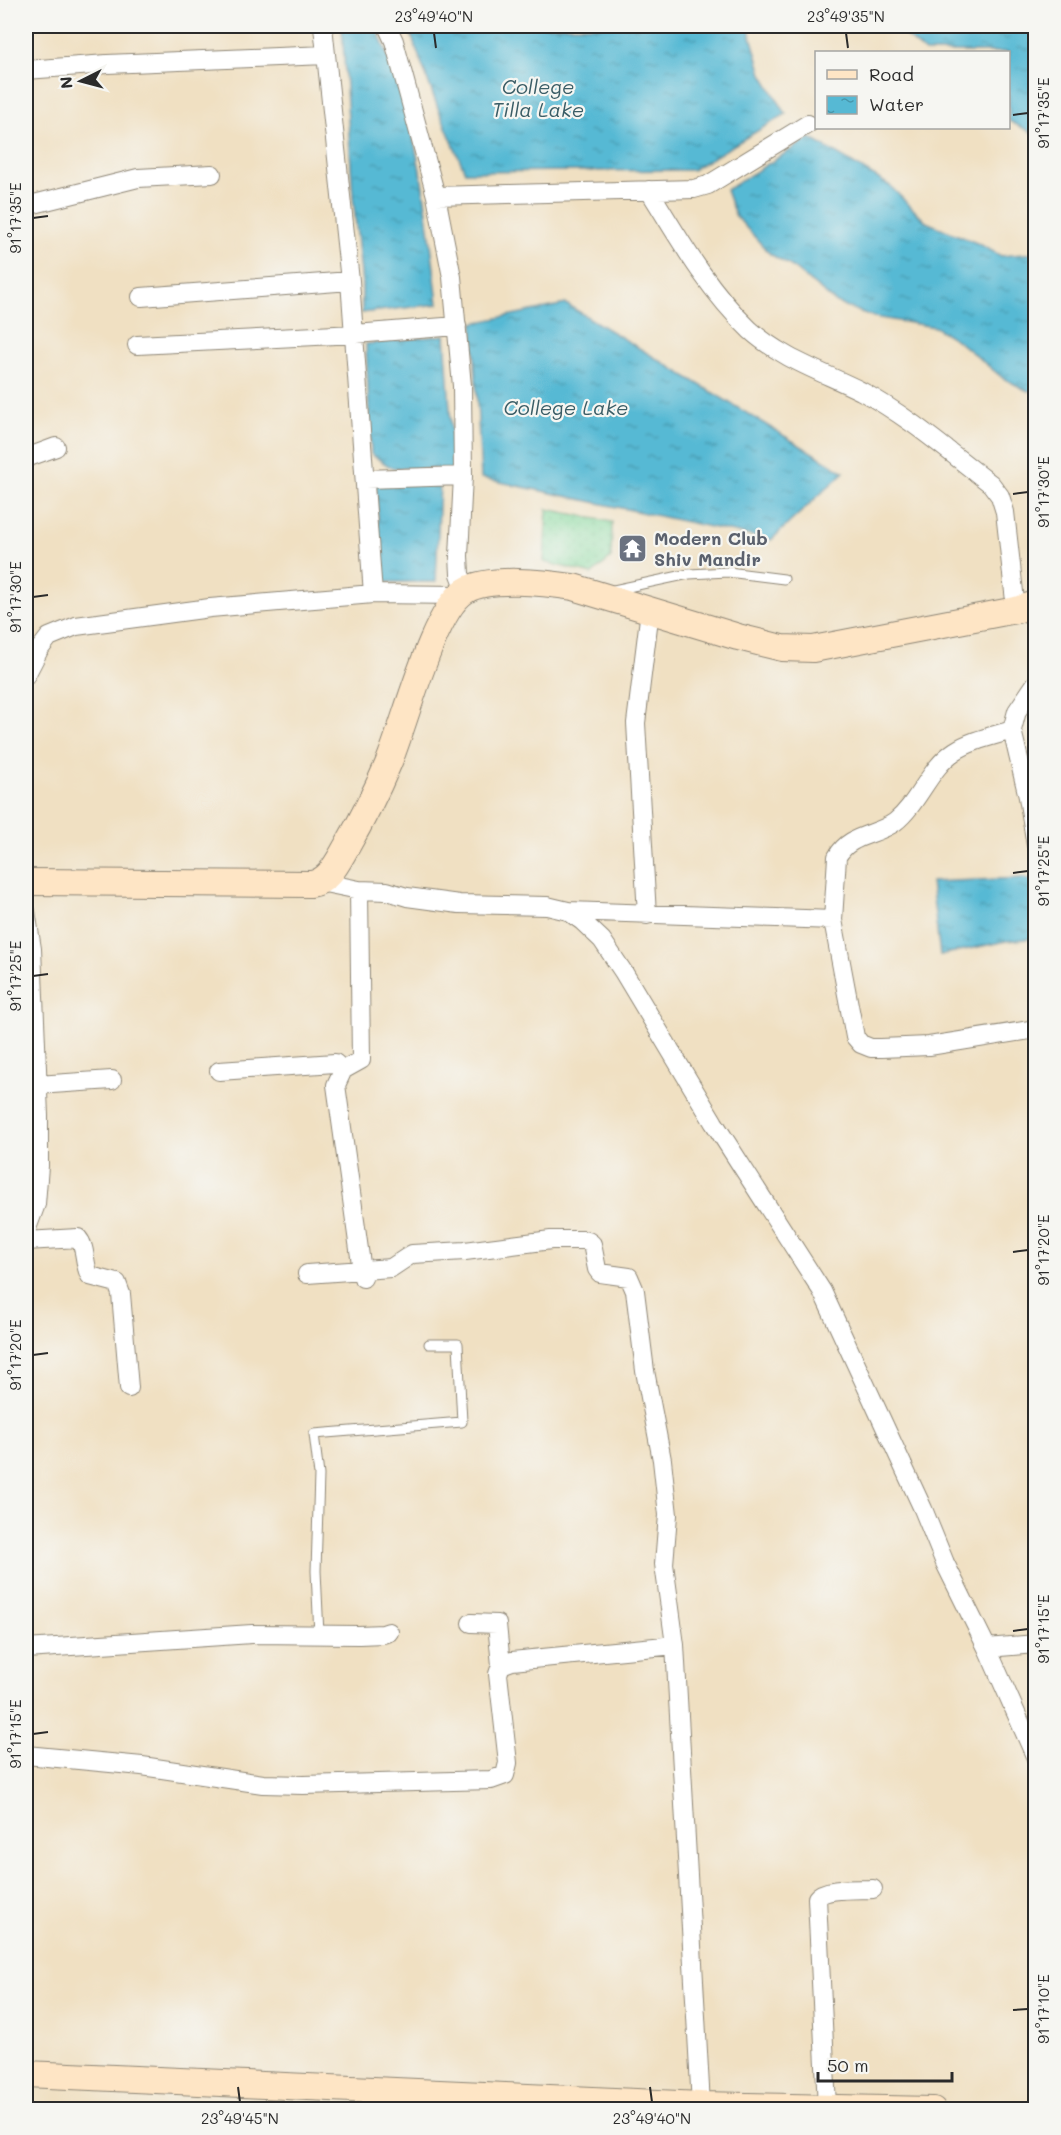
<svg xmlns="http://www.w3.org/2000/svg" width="1061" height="2135" font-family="Mali,sans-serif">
<defs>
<pattern id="park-dots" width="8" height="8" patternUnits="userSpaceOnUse" patternTransform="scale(1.5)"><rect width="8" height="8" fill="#83d89b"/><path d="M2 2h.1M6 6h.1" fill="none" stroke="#71ba86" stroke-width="1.8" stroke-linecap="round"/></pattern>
<pattern id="water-ripples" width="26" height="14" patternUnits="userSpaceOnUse" patternTransform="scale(1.5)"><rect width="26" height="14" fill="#56b9d4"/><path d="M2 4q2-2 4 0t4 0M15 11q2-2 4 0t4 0" fill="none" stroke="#4797ac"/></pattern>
</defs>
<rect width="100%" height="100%" fill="#f6f6f2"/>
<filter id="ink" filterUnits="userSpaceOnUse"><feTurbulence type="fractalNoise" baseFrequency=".0167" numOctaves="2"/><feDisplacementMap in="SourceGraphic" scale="12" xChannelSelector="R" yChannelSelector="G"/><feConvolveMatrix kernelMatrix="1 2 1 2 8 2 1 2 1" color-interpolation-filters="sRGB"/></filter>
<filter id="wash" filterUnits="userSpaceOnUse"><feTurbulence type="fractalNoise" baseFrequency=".008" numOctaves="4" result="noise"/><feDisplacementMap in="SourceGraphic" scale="24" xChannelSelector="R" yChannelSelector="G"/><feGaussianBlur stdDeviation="1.35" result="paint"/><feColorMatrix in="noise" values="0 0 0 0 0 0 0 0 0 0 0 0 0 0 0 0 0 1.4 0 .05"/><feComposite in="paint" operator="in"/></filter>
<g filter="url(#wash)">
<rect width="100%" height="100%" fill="#f0e0c2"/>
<!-- park -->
<path fill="url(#park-dots)" stroke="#578263" stroke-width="1.5" d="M547 509 612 522 611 558 592 574 544 562Z"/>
<!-- water -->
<path fill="url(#water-ripples)" stroke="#407280" stroke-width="1.5" d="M342 26H376C388 57 401 89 409 121 425 181 431 243 438 304L362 313V283L353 197Z
M412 26H748L762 74 786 114 692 170 465 172 438 108 409 29Z
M894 26H1035V134L1009 121 1008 52H925Z
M810 138 889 185 926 222 979 244 1001 256 1035 253V390L1028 391 1003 378 958 341 935 327 874 317 837 303 791 266 770 254 735 215 726 190Z
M566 304 844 472 771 540 481 478 473 323Z
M445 335 454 470 392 468 371 454 366 344Z
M376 480 440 483 436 582H381Z
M1024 878 1035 881V938L1006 941 940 955 931 882Z"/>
</g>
<g filter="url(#ink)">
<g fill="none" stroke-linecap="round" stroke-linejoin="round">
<defs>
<path id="lane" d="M609 591 689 574 728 572 784 579
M319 1635 316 1571 319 1475 314 1434 462 1422 458 1344H429"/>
<path id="street" d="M323 26 350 281 373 594
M387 26 394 41 436 196 452 277 462 386 463 476 459 556 460 574 466 590
M26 70 107 64 326 55
M649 190C679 239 708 290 750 330 782 359 823 372 861 391 908 416 949 452 991 484L1000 496 1005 512 1016 610
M436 196 694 189 708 185 808 124
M26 206 138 178 212 174
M141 297 350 281
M137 345 355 334 457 326
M26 458 56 447
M365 479 463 476
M26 675 39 650 49 637 76 626 210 608 373 594 460 595
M1036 683 1017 711 1012 730 1028 797 1036 845
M1012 730C993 736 972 740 955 751 929 768 919 803 895 822 876 836 849 834 837 857L833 920 855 1037 861 1044 871 1048H881L929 1046 1036 1029
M320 882 359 890 387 891 407 897 459 904 547 906 568 911 582 921 602 940 624 973 714 1123 822 1291 923 1509 945 1563 987 1648 1036 1758
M359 890 361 1060 343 1070 336 1085 363 1278
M26 911 32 949 39 1116V1166L36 1204 26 1231
M568 911 833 920
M647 915 636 723 650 610
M219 1071 335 1063 343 1070
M37 1085 112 1080
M26 1241 78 1238C87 1248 83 1264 90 1276L117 1283 121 1294 129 1388
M307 1274 391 1268 412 1254 465 1251 551 1240H583L588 1241 592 1244 597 1269 600 1273 629 1277 635 1291 645 1371 662 1460 668 1515 664 1564 675 1645
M471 1623 497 1624 501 1665
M987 1648 1036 1644
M26 1649 252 1634 359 1635 383 1634 389 1632
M26 1755 142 1766 263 1784 303 1785 491 1780 505 1775 508 1763 498 1674 501 1665 512 1661 675 1645 701 2105
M827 2107 817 1898C825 1887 859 1890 873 1889"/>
<path id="secondary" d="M26 882 311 884C330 881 338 861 347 846 362 820 376 792 388 764 405 725 432 612 465 591 487 576 547 583 573 587L738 637 782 648 813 649 1016 610 1036 604
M26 2074 701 2105 933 2110"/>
</defs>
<!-- lane casing -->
<use href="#lane" stroke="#8e8676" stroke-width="11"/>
<!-- street casing -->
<use href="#street" stroke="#8e8676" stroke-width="20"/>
<!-- secondary casing -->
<use href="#secondary" stroke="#8e8676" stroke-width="28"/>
<!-- lane -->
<use href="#lane" stroke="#fff" stroke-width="9"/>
<!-- street -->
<use href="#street" stroke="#fff" stroke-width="18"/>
<!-- secondary -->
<use href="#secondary" stroke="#fee5c5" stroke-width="26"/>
</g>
</g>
<!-- ticks -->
<path fill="none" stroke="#2b2b2b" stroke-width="2" d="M434 33 436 48M846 33 848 48M1013 115 1028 113M33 218 48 216M1013 494 1028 492M33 597 48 595M1013 873 1028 871M33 976 48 974M1013 1252 1028 1250M33 1355 48 1353M1013 1631 1028 1629M33 1734 48 1732M1013 2010 1028 2009M238 2087 240 2102M650 2087 652 2102"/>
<!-- icons -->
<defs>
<symbol id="temple-square" viewBox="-11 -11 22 22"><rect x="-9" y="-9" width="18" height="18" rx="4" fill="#6b7280" stroke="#f6f6f2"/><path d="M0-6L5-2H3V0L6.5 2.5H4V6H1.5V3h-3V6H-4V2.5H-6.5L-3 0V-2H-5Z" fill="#fff"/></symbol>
</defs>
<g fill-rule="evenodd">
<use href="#temple-square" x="616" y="532" width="33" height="33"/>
</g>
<g text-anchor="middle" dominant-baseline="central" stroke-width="4.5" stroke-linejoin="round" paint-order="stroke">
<!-- worship labels -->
<g font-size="18" font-weight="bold" fill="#5b616d" stroke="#f6f6f2" text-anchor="start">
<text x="654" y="538">Modern Club<tspan x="654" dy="21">Shiv Mandir</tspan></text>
</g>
<!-- water labels -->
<g font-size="20" font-style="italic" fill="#3a5d66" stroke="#f6f6f2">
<text x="538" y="86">College<tspan x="538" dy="23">Tilla Lake</tspan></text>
<text x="566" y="407">College Lake</text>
</g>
</g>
<!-- margin -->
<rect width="1061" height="2135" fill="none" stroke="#f6f6f2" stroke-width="66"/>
<!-- legend -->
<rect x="815" y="51" width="195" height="78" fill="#f6f6f2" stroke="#a5a5a2" stroke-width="1.5"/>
<rect x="827" y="70" width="30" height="9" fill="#fee5c5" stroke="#a5a5a2" stroke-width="1.5"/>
<text x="869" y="81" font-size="18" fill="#2b2b2b">Road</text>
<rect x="827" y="96" width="30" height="18" fill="url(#water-ripples)" stroke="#a5a5a2" stroke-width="1.5"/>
<text x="869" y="111" font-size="18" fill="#2b2b2b">Water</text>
<!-- north arrow -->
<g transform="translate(81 81) rotate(264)" stroke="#f6f6f2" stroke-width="4.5" paint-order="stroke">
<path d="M0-4.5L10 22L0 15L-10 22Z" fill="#2b2b2b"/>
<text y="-9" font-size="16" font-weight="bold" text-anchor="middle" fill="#2b2b2b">N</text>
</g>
<!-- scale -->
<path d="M818 2072v9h134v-9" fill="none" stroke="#2b2b2b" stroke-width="3"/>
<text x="827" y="2072" font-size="18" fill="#2b2b2b" stroke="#f6f6f2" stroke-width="4.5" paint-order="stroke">50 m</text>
<rect x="33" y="33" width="995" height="2069" fill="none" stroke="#2b2b2b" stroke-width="2"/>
<g font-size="15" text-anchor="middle" fill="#2b2b2b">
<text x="434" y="22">23°49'40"N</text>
<text x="846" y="22">23°49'35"N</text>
<text transform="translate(1044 113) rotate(-90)" y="5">91°17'35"E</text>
<text transform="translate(16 218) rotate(-90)" y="5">91°17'35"E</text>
<text transform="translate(1044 492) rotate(-90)" y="5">91°17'30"E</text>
<text transform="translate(16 597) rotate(-90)" y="5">91°17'30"E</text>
<text transform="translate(1044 871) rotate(-90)" y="5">91°17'25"E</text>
<text transform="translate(16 976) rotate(-90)" y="5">91°17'25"E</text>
<text transform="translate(1044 1250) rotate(-90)" y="5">91°17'20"E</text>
<text transform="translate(16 1355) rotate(-90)" y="5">91°17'20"E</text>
<text transform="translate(1044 1629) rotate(-90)" y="5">91°17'15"E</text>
<text transform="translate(16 1734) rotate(-90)" y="5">91°17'15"E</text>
<text transform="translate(1044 2009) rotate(-90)" y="5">91°17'10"E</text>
<text x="240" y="2124">23°49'45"N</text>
<text x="652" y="2124">23°49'40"N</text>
</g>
</svg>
